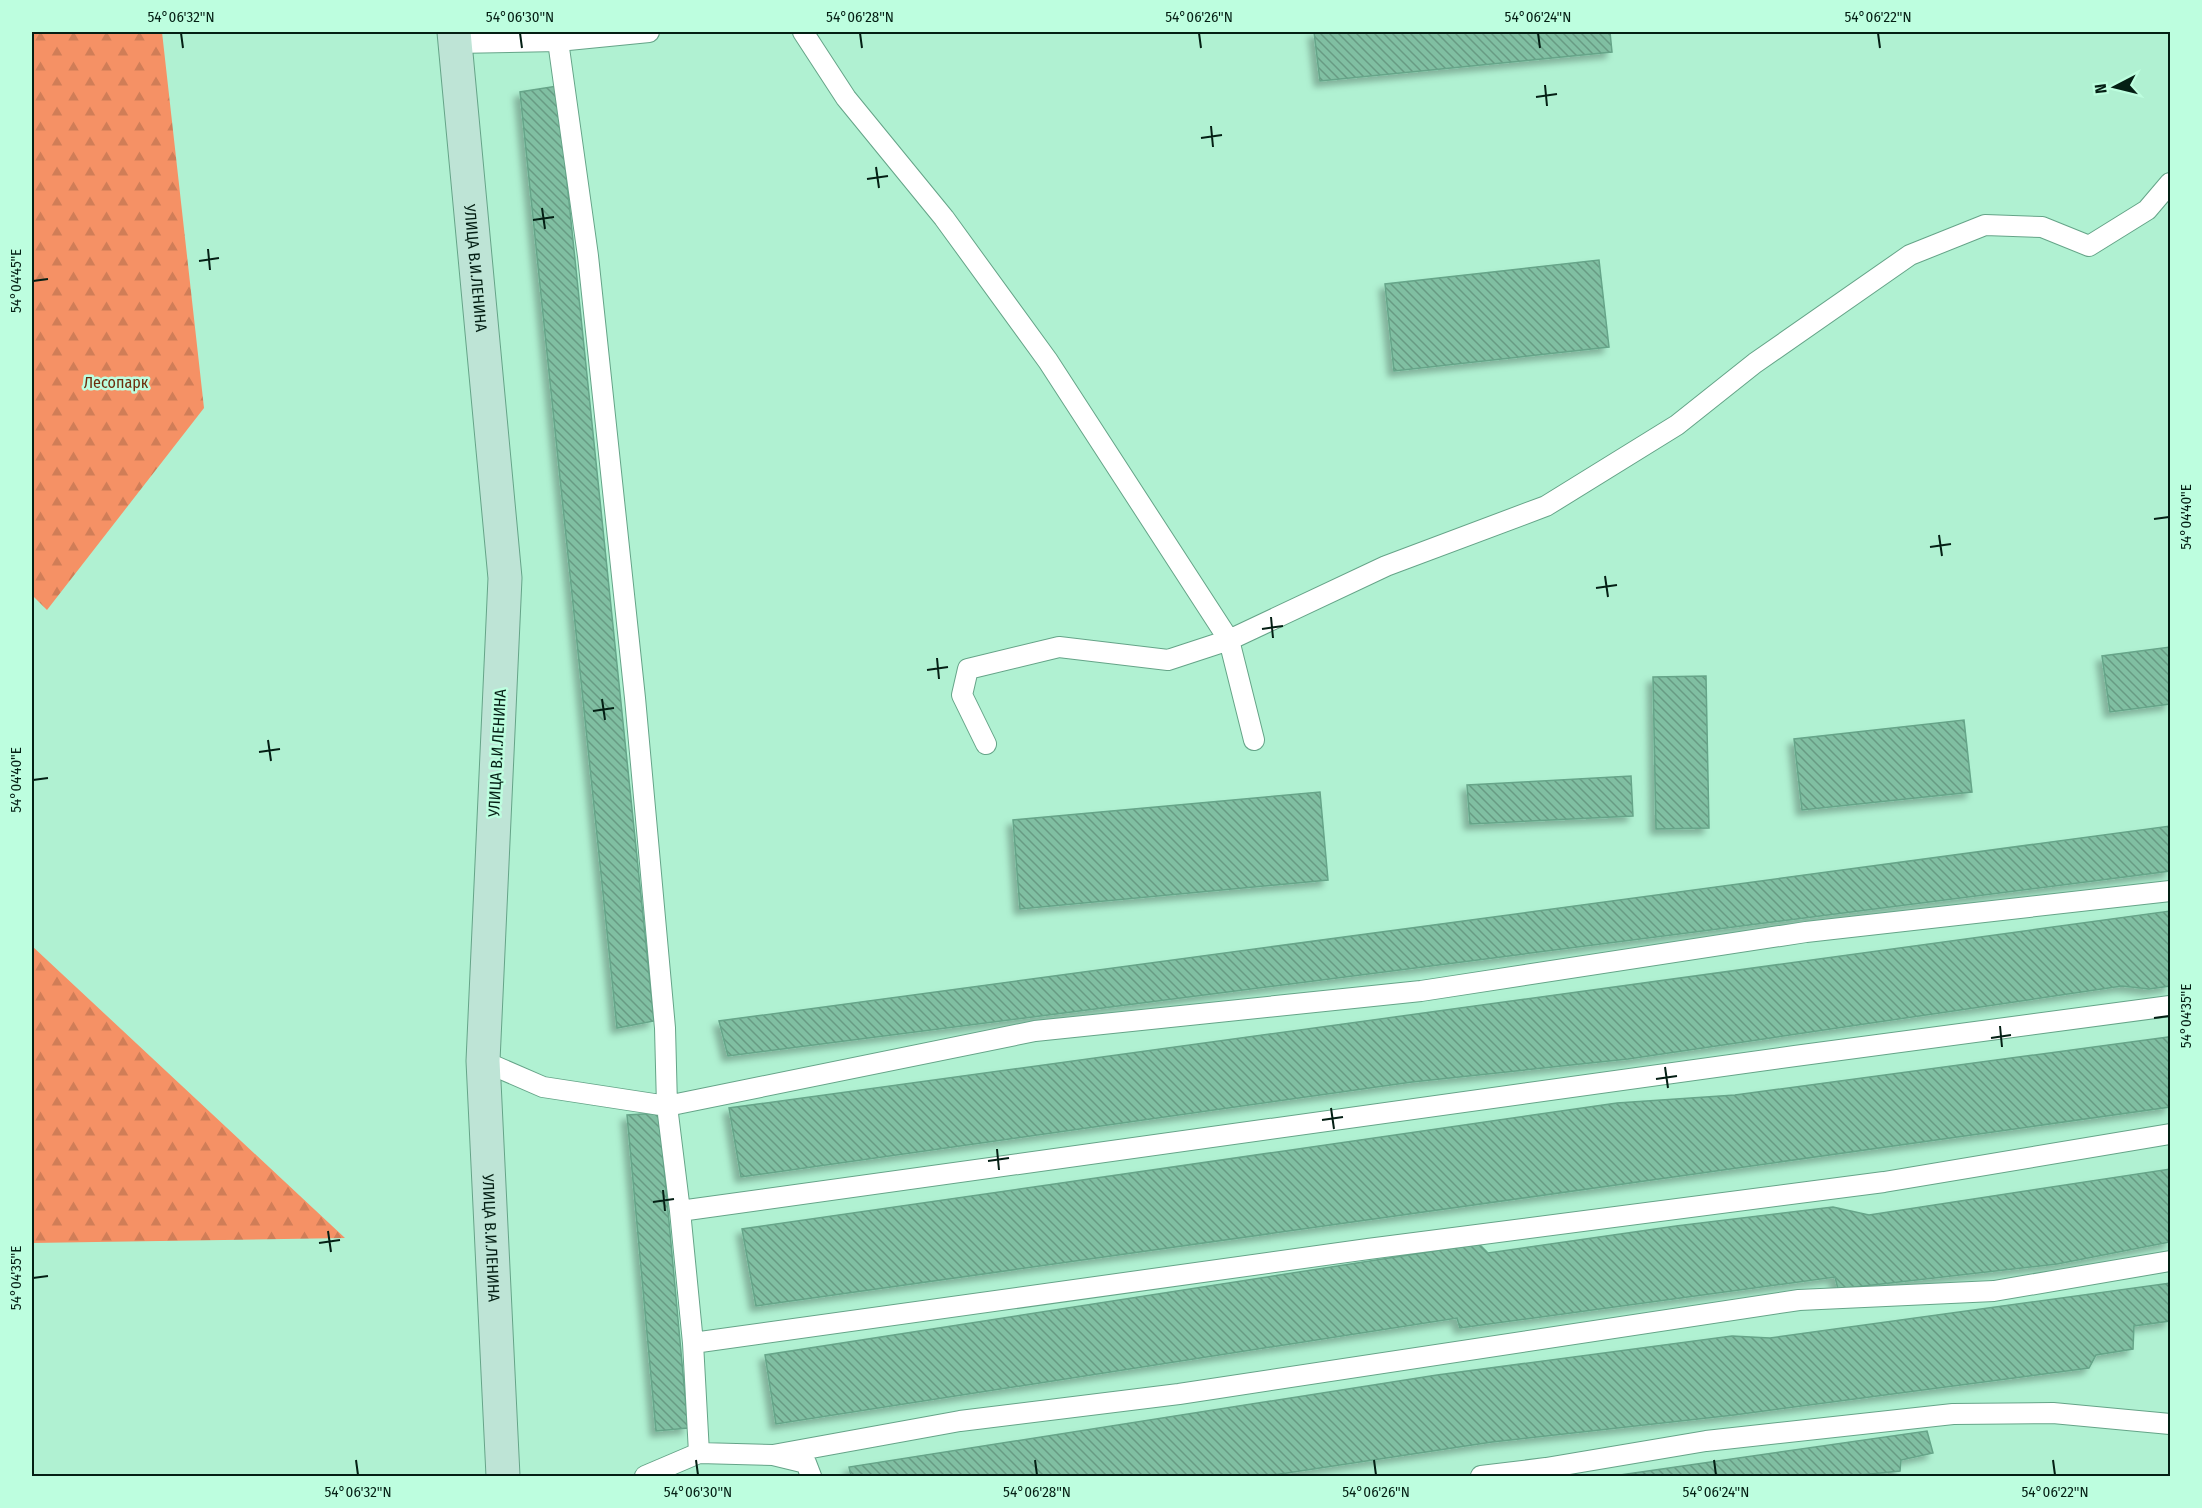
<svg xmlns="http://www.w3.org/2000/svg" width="2202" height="1508" font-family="'Fira Sans Condensed',sans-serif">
<defs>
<pattern id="forest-firs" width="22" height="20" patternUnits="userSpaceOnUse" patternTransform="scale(1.5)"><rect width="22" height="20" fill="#f59165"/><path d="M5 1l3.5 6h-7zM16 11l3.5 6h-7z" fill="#d07d57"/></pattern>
<pattern id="building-back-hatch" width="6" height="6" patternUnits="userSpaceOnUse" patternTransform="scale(1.5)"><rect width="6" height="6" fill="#80bfa2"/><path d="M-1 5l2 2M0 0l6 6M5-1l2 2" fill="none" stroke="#679b83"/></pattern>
<filter id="shadow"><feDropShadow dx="-5.5" dy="5.5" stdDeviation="3" flood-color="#0004"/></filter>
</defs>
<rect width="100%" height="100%" fill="#b0f1d2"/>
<!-- forest -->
<path fill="url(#forest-firs)" d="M32 32H162L204 408 47 610 32 595Z
M32 946 345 1238 32 1243Z"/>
<!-- building -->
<path fill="url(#building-back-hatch)" stroke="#66a589" stroke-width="1.5" filter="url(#shadow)" d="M1314 32H1610L1612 52 1320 81Z
M557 86 654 1021 617 1028 520 92Z
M1599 260 1609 347 1394 371 1385 284Z
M2170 647V704L2110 712 2102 656Z
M1706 676 1709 828 1656 829 1653 677Z
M1964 720 1972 792 1802 810 1794 739Z
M1631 776 1633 816 1470 824 1467 785Z
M1320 792 1328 880 1020 909 1013 820Z
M2170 826V871L2148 874 728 1056 719 1021Z
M2170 911V986L2149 989 2122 986 1628 1059 1412 1082 741 1177 729 1108Z
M2168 1037H2170V1107L756 1306 742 1229 1617 1103 1735 1095Z
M659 1113 688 1428 656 1431 627 1115Z
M2170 1169V1242L2057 1264 1838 1289 1835 1277 1460 1328 1457 1318 776 1424 765 1355 1479 1244 1488 1253 1676 1226 1833 1207 1869 1215Z
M2170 1283V1321L2134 1326 2133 1349 2096 1355 2089 1368 1734 1415 1492 1442 1267 1476H851L849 1467 1437 1375 1732 1336 1770 1338Z
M1927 1431 1933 1453 1901 1460 1900 1471 1851 1476H1613Z"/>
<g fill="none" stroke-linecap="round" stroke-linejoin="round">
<defs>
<path id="service" d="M803 32 846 98 944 218 1048 361 1229 640 1254 740
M558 41 588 256 635 698 665 1028 667 1106 680 1211 693 1343 699 1453
M455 43 558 41 649 32
M986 744 962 695 968 669 1059 647 1168 660 1229 640 1386 566 1546 506 1677 425 1755 363 1910 255 1985 225 2042 227 2089 246 2147 210 2170 183
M483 1061 543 1087 667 1106 1035 1031 1421 991 1806 932 2170 891
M680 1211 1795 1056 2170 1006
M693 1343 1368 1249 1884 1182 2170 1134
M773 1455 960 1421 1179 1394 1799 1300 1994 1291 2170 1261
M645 1476 699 1453 773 1455 806 1463 811 1476
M1481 1476 1546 1468 1706 1441 1953 1414 2053 1413 2170 1424"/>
<g id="secondary">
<path id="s1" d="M454 32 505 578 483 1061 503 1476"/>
</g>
</defs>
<!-- service casing -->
<use href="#service" stroke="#65a488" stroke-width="22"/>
<!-- secondary casing -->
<use href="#secondary" stroke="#65a488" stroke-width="35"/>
<!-- service -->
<use href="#service" stroke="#fff" stroke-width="20"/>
<!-- secondary -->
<use href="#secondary" stroke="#bee4d6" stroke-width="33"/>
</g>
<!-- ticks -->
<path fill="none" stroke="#041f14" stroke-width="2" d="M181 33 183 48M520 33 522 48M860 33 862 48M1199 33 1201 48M1538 33 1540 48M1878 33 1880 48M1545 85 1547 106M1536 97 1557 94M1211 126 1213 147M1201 138 1222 135M876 167 879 188M867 179 888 176M542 208 545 229M533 220 554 217M208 249 210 270M199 261 219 258M33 281 48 279M2154 519 2169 517M1939 535 1942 556M1930 547 1951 544M1605 576 1608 597M1596 588 1617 585M1271 617 1273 638M1262 629 1283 626M937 658 939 679M927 670 948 667M602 699 605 720M593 711 614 708M268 740 271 761M259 752 280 749M33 780 48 778M2154 1018 2169 1016M2000 1026 2002 1047M1991 1038 2011 1035M1665 1067 1668 1088M1656 1079 1677 1076M1331 1108 1334 1129M1322 1120 1343 1117M997 1149 999 1170M988 1161 1009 1158M663 1190 665 1211M653 1202 674 1199M328 1231 331 1252M319 1243 340 1240M33 1278 48 1276M356 1460 358 1475M696 1460 698 1475M1035 1460 1037 1475M1374 1460 1376 1475M1714 1460 1716 1475M2053 1460 2055 1475"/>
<g text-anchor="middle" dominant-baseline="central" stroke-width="5" stroke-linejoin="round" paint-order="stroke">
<!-- street labels -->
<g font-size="16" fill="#041f14" stroke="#bdfedf">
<text stroke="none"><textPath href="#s1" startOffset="237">УЛИЦА В.И.ЛЕНИНА</textPath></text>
<text transform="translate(497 753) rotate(-87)">УЛИЦА В.И.ЛЕНИНА</text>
<text stroke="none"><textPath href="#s1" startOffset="1209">УЛИЦА В.И.ЛЕНИНА</textPath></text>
</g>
<!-- park labels -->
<g font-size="16" fill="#6d2d0d" stroke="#bdfedf">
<text x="116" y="382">Лесопарк</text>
</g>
</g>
<!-- border -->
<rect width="2202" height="1508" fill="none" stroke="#bdfedf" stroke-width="66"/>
<!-- north arrow -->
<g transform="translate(2115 87) rotate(263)" stroke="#bdfedf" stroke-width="4.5" paint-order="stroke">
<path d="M0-4.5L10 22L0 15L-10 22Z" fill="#041f14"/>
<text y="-9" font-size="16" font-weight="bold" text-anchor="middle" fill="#041f14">N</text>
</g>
<rect x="33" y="33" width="2136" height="1442" fill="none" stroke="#041f14" stroke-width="2"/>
<g font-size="15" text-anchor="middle" fill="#041f14">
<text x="181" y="22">54°06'32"N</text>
<text x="520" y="22">54°06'30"N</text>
<text x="860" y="22">54°06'28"N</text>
<text x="1199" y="22">54°06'26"N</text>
<text x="1538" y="22">54°06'24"N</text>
<text x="1878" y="22">54°06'22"N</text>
<text transform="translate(16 281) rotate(-90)" y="5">54°04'45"E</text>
<text transform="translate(2186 517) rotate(-90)" y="5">54°04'40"E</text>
<text transform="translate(16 780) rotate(-90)" y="5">54°04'40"E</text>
<text transform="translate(2186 1016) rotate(-90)" y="5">54°04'35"E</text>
<text transform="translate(16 1278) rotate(-90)" y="5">54°04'35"E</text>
<text x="358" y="1497">54°06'32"N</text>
<text x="698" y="1497">54°06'30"N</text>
<text x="1037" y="1497">54°06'28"N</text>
<text x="1376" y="1497">54°06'26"N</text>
<text x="1716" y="1497">54°06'24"N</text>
<text x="2055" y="1497">54°06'22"N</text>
</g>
</svg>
